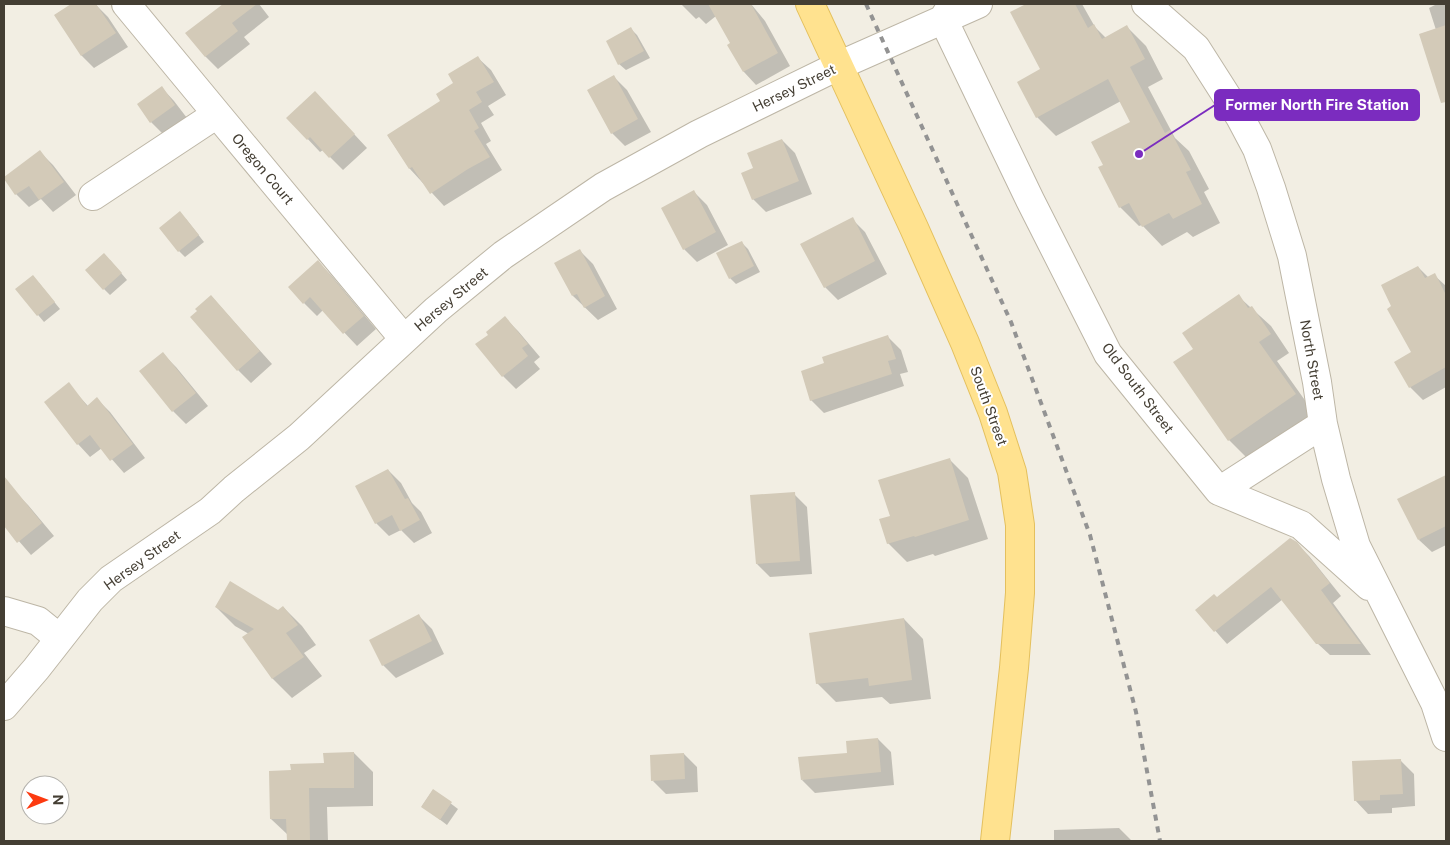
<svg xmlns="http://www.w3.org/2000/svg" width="1450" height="845" font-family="'Public Sans',sans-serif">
<rect width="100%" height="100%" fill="#f2eee3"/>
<!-- shadow -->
<path fill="#0003" d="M73 4H80L86 10 95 4 108 17 128 47 94 68 82 56 55 15Z
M225 4H259L269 17 244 37 250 44 218 69 205 56 187 33Z
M681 4H751L765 21 790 66 756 85 744 72 729 45 732 44 716 16 706 24 699 17 696 19Z
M1029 4H1082L1095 27 1106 38 1127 27 1146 46 1163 79 1148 87 1175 138 1189 151 1209 189 1204 192 1220 223 1193 237 1187 232 1162 246 1142 225 1139 226 1120 207 1105 165 1132 122 1121 101 1056 136 1037 117 1042 70 1012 13Z
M1437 4H1446V100L1440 93 1436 30 1429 8Z
M631 29 637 35 650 58 626 70 619 64 608 41Z
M478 58 491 70 506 95 488 106 494 115 481 123 491 141 486 144 502 170 444 206 410 169 388 136 442 101Z
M614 77 627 90 651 132 625 146 612 133Z
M162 88 174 101 187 118 164 135 151 122Z
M328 106 367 148 343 170 323 150 320 152 288 118Z
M782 140 795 153 812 194 766 212 753 199 755 169Z
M40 152 53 165 76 195 53 212 41 199 29 207 16 194 4 178Z
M694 192 707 205 728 245 697 262 684 249Z
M186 219 204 242 185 257 179 251Z
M852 219 865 232 887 274 838 300 825 287Z
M741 242 748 249 760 272 736 284 730 278Z
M580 251 593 264 617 309 598 320 573 296Z
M110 260 127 280 110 295 104 289Z
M318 262 331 275 376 329 357 346 323 310 317 316 304 303Z
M1418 267 1429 278 1434 275 1446 286V387L1423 400 1410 387 1413 353 1393 307Z
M39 283 60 309 44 322 17 290Z
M211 296 272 364 251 383 238 370Z
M1238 296 1271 326 1289 353 1277 361 1314 413 1248 459 1229 440 1195 349Z
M505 318 518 331 540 357 534 362 540 369 516 389 503 376 489 335Z
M888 337 901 350 908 372 900 374 904 386 824 413 811 400 826 364Z
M163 354 176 367 208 406 186 424 173 411Z
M68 384 88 406 97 399 110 412 145 458 124 473 102 448 90 457 78 444Z
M949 459 968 478 988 539 935 556 933 554 907 562 888 543 891 517Z
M388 470 401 483 412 503 421 512 432 533 414 543 401 530 389 536 376 523 357 487Z
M1445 477 1446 478V545L1432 552 1419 540Z
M15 492 28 505 54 536 31 555 4 524V501Z
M794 494 807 507 812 574 770 577 757 564Z
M1296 543 1309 556 1341 596 1333 603 1371 655H1330L1317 643 1283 599 1227 644 1197 610 1217 598Z
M216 607 278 611 283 607 302 626 316 645 304 653 322 676 292 698 273 679 244 638 249 634 235 626Z
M419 616 432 629 444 654 396 678 383 665Z
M904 619 923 639 931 699 890 704 882 697 836 702 817 683Z
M878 739 891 752 894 785 815 793 802 780Z
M354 753 373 772V806L327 807 328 841H288V835L271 819 292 772 325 764Z
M684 754 697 767 698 792 666 794 653 781Z
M1401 761 1414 774 1415 806 1392 808V813L1368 814 1355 800Z
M433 790 458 809 447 825 422 806Z
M1119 828 1132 841H1054V830Z"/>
<!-- building -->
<path fill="#d3cab8" d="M71 4H96L116 33 81 56 54 15Z
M223 4H257L232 23 238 31 205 57 185 33Z
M708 4H751L778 53 743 72 727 45 730 43Z
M1026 4H1075L1088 28 1094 24 1102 39 1127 25 1145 59 1130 67 1165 133 1170 130 1191 170 1186 172 1202 204 1173 219 1169 213 1142 227 1129 203 1119 208 1098 167 1103 165 1091 142 1130 122 1108 79 1036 118 1017 82 1040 69 1010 12Z
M1446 25V102L1441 103 1419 34Z
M631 27 644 51 618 65 606 41Z
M478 56 494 82 476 92 482 102 469 110 479 128 474 131 490 157 468 169 430 194 412 167 409 169 387 135 440 101 436 94 453 83 448 74Z
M614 75 638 119 611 134 587 90Z
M162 86 175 105 150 123 137 104Z
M315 91 355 134 329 158 310 137 307 140 286 118Z
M782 139 799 181 752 200 741 173 753 168 747 153Z
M40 150 64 182 39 200 29 186 15 195 4 179V177Z
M694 190 716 232 683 250 661 208Z
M180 211 199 235 178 252 159 228Z
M853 217 875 261 824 288 800 244Z
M742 241 754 266 729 279 716 253Z
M580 249 605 296 584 308 577 294 572 296 554 263Z
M104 253 122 273 103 290 85 270Z
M318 260 364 316 343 334 310 297 303 304 288 287Z
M1418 266 1425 278 1435 273 1446 295V367L1409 388 1394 362 1411 352 1387 309 1391 306 1381 285Z
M33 275 55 302 37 316 15 289Z
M1239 294 1248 308 1252 306 1271 334 1259 342 1296 394 1228 441 1173 362 1193 349 1182 333Z
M211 295 260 351 237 371 190 317 197 311 195 309Z
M505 316 528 344 522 348 528 356 502 377 475 344 488 335 486 332Z
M888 335 896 359 888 361 892 374 810 401 801 371 824 363 822 357Z
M163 352 196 393 172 412 139 371Z
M69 382 87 406 97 397 133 444 110 461 90 435 77 445 44 402Z
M950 458 969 520 915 537 914 536 887 544 879 519 890 516 878 480Z
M388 469 405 499 408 498 420 520 400 531 392 515 375 524 355 486Z
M1446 475V526L1418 540 1397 499Z
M4 476 42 523 17 543 4 526Z
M795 492 800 561 756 564 750 495Z
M1290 538 1297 542 1330 583 1321 590 1361 644H1316L1271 587 1214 632 1195 610 1214 594 1217 597Z
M230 581 278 610 283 606 298 625 286 633 304 657 272 679 242 637 254 629 215 607Z
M419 614 432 641 382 666 369 640Z
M904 618 912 680 869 686 868 678 816 684 809 633Z
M878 738 881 772 801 780 798 757 847 753 846 741Z
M354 752V788H309L310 841H287L286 819H270L269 771 291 770 290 764 324 763 323 753Z
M684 753 685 779 651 781 650 755Z
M1401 759 1403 794 1380 795V800L1354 801 1352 761Z
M433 789 452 802 440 820 421 807Z"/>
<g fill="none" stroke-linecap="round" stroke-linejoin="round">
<defs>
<path id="minor" d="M126 4 217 114
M1146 4 1196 48 1240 117 1257 149 1271 188 1292 256 1317 382 1323 424 1336 479 1356 546 1435 703 1446 737
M952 5 943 19 1030 200 1108 354 1219 491 1301 525 1369 586
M93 196 217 114 404 339
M1219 491 1323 424
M4 611 38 621 59 638
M4 706 36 669 90 600 111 579 210 511 234 489 299 437 436 310 503 255 603 187 699 134 838 66 978 4"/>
<path id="major" d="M810 4 914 228 965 343 993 413 1012 472 1020 525V593L1014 668 995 841"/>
</defs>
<!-- minor casing -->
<use href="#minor" stroke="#bdb6a6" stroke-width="30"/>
<!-- major casing -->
<use href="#major" stroke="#e4c05e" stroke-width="30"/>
<!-- minor -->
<use href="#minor" stroke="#fff" stroke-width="28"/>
<!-- major -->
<use href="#major" stroke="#ffe28f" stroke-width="28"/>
<!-- rail -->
<path stroke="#939393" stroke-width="4" stroke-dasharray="6 6" stroke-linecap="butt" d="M866 4 1011 322 1090 535 1136 712 1160 841"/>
</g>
<g text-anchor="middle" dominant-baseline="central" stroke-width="4" stroke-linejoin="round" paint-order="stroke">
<!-- street labels -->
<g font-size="14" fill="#443e33" stroke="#fff">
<text transform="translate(794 88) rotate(-26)">Hersey Street</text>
<text transform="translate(263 169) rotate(50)">Oregon Court</text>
<text transform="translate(451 299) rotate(-40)">Hersey Street</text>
<text transform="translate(1312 360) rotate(80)">North Street</text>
<text transform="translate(1138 388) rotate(53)">Old South Street</text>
<text transform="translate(989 406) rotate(70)">South Street</text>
<text transform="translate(142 560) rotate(-36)">Hersey Street</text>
</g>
</g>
<!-- callouts -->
<path fill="none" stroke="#7b2cbf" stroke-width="2" d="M1139 154L1215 105"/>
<circle fill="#7b2cbf" stroke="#fff" stroke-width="2" cx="1139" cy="154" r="5"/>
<rect fill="#7b2cbf" stroke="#7b2cbf" stroke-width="2" x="1215" y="90" width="204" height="30" rx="5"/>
<g font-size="15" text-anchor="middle" font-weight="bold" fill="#fff">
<text x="1317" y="110">Former North Fire Station</text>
</g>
<!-- border -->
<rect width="1450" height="845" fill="none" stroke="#443e33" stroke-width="10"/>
<!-- north arrow -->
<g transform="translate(45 800) rotate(89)"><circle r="24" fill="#ffffff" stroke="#b4b2ad"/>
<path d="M0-4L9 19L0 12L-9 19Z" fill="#fc3a10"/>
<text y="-8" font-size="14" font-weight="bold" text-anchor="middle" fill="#443e33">N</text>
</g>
</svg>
